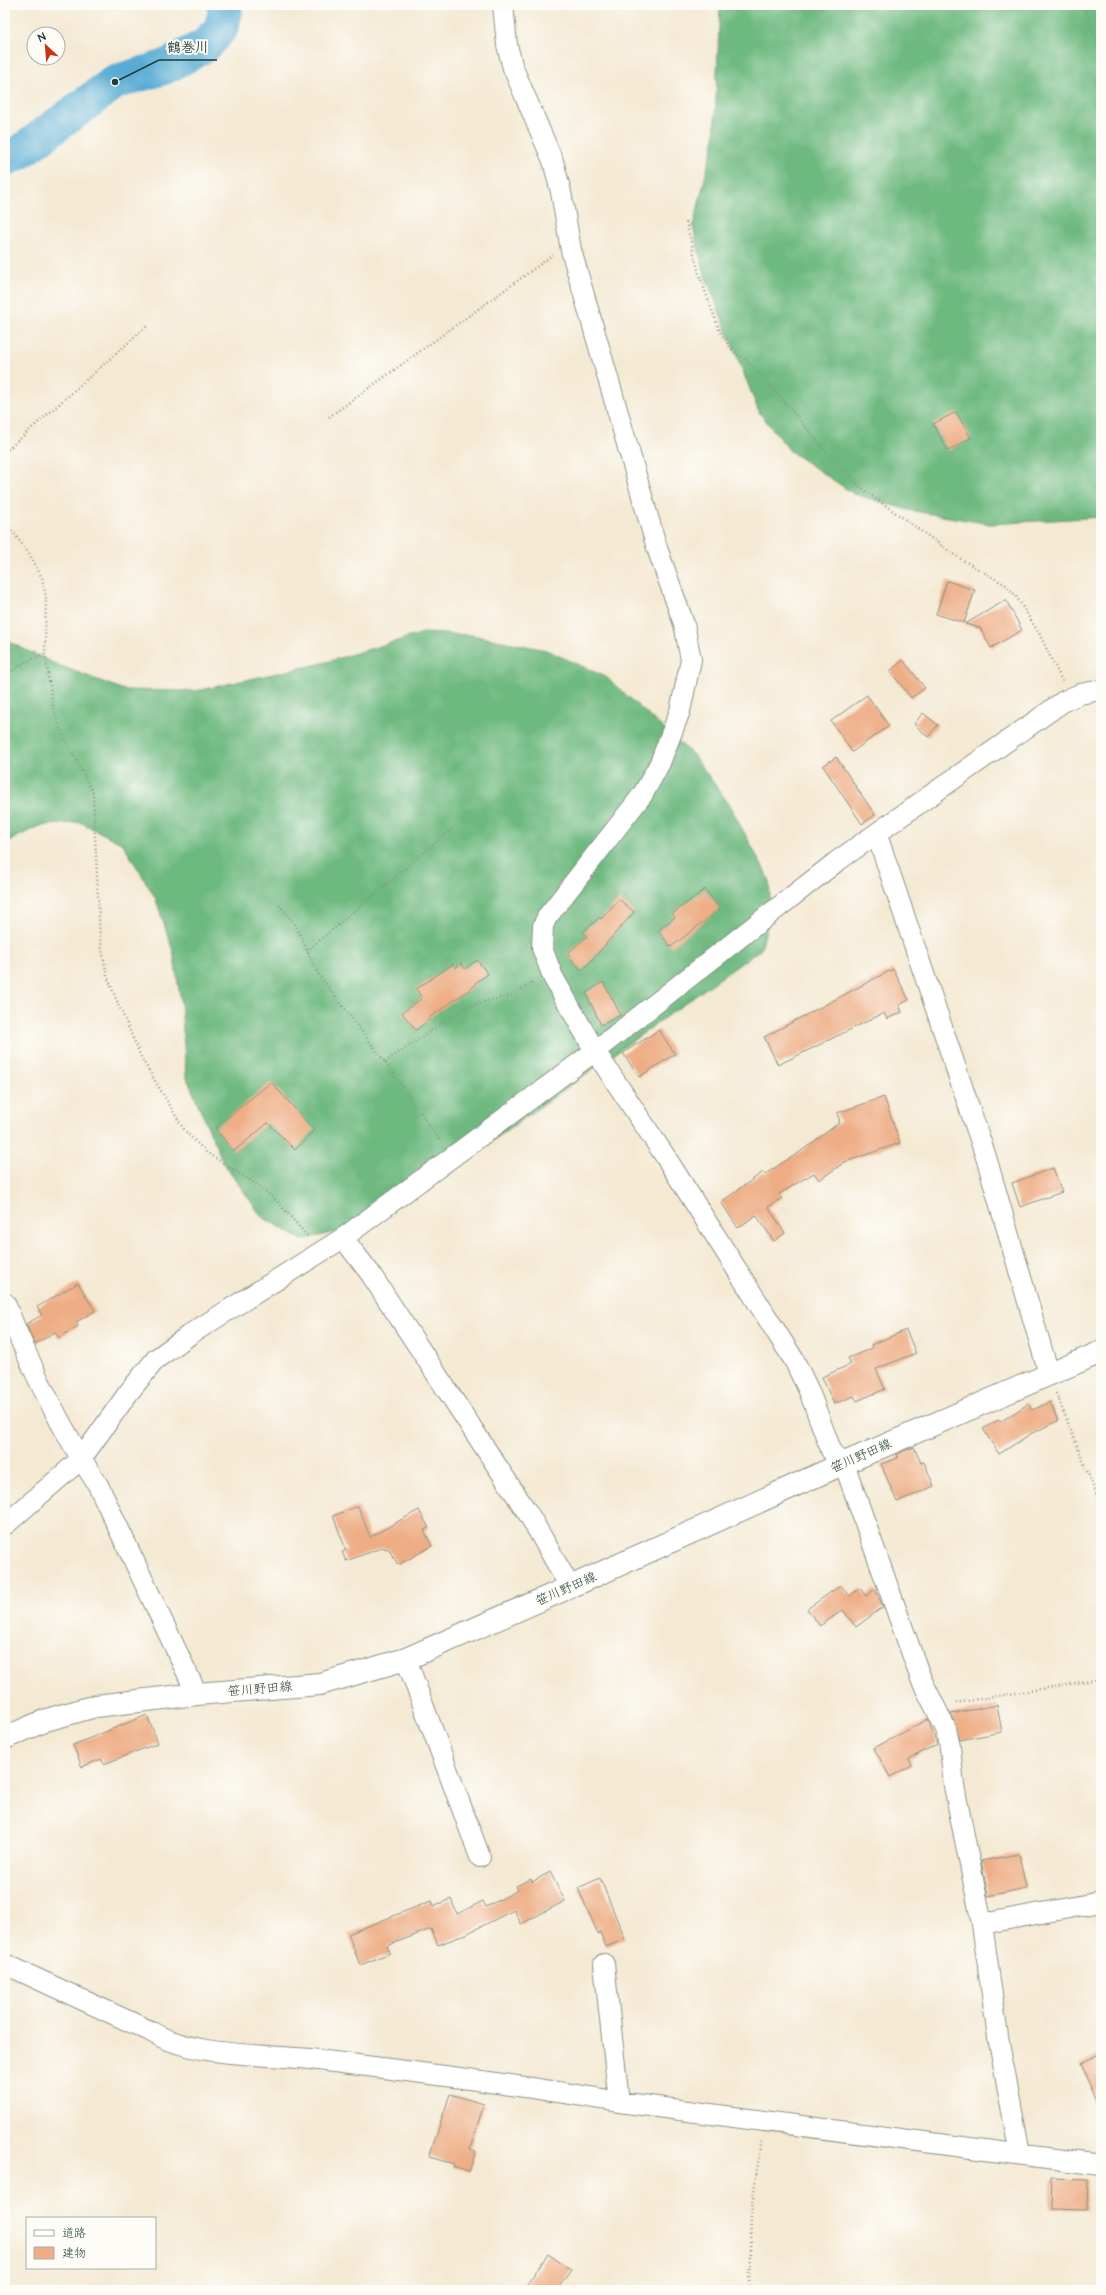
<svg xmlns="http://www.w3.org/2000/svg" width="1106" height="2295" font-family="'Architects Daughter','Klee One',sans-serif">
<rect width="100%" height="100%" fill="#fdfcf7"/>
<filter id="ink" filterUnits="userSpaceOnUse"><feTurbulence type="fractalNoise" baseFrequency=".025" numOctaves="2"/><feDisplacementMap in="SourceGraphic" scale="8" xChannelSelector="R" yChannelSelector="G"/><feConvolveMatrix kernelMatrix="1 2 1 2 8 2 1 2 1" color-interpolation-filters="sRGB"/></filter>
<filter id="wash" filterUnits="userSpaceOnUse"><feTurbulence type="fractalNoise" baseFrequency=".012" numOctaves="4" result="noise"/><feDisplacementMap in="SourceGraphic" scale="16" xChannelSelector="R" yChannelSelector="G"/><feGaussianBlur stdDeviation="0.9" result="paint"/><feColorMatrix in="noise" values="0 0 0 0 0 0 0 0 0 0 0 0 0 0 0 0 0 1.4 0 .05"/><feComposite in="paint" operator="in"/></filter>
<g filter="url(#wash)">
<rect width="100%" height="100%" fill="#f4e9d3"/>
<!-- forest -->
<path fill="#6eb980" stroke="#467b5a" d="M720 5H1101V517L990 524 908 510 854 494 790 451 759 412 704 273 693 227 714 142Z
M423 633 472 635 546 650 606 677 693 755 729 804 769 879 771 912 761 949 432 1184 356 1227 302 1240 262 1217 223 1162 186 1076 181 1002 173 951 155 897 123 844 80 822 39 826 5 843V640L53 663 124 690 196 691 323 663Z"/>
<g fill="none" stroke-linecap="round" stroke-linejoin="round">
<!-- river -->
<path stroke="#59acd4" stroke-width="35" d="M5 159 19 153 115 82 165 67 206 45 221 28 225 12 224 5"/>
</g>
<g id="blocks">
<!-- building -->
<path fill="#eead85" d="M956 412 971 438 948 451 933 424Z
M947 581 975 590 964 623 936 614Z
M1006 600 1022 630 991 648 980 628 965 624Z
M903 660 925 688 911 698 890 671Z
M867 695 889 726 852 752 831 721Z
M923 713 938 725 928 737 914 724Z
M836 757 875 815 862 824 823 766Z
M705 889 720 909 671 947 658 931 675 917 672 914Z
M619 899 634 912 582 971 567 954 587 936 583 932 600 917 601 919Z
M477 960 488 974 475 983 476 985 429 1018 430 1019 416 1030 402 1013 422 998 416 989 453 964 456 968 461 963 465 969Z
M893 969 909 1000 899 1005 902 1012 887 1019 884 1013 778 1065 764 1037Z
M603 982 621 1015 601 1025 586 993Z
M659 1030 675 1054 639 1077 623 1053Z
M271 1082 314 1130 295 1150 268 1123 234 1151 215 1128Z
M884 1097 900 1143 845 1162 819 1180 814 1173 779 1194 782 1198 768 1207 785 1233 774 1241 756 1215 738 1228 721 1202 763 1172 765 1174 800 1152 840 1122 837 1113Z
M1053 1168 1062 1192 1020 1207 1012 1183Z
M78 1283 95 1311 76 1322 78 1326 59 1338 55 1332 35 1344 26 1324 42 1315 37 1307Z
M906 1330 916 1353 876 1369 885 1389 857 1401 854 1396 834 1404 822 1377 851 1364 848 1358 872 1348 871 1345Z
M1050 1402 1058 1421 1032 1433 999 1454 983 1429 998 1420 1000 1422 1028 1404 1032 1410Z
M914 1447 921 1463 924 1462 934 1486 897 1502 881 1464 898 1458 896 1454Z
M358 1506 370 1537 419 1510 429 1528 424 1530 432 1546 398 1565 388 1548 385 1549 384 1547 346 1561 342 1552 346 1550 333 1516Z
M841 1585 849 1596 860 1588 866 1596 875 1589 883 1607 856 1627 843 1610 820 1626 807 1609Z
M997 1705 1002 1732 960 1740 951 1714Z
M147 1715 158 1743 104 1764 101 1759 82 1767 73 1745Z
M928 1719 937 1744 909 1759 912 1765 890 1777 874 1748Z
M1019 1854 1026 1888 988 1896 981 1861Z
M550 1872 565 1901 521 1924 514 1910 464 1935 438 1945 431 1929 387 1946 390 1953 360 1965 348 1934 431 1901 433 1906 451 1899 457 1914 483 1901 486 1907 518 1890 516 1886 531 1879 532 1882Z
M600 1878 625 1939 606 1947 600 1932 598 1934 578 1888Z
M1101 2054V2109L1080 2064Z
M450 2094 484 2104 470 2149 476 2151 469 2172 453 2167 454 2164 429 2157Z
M1051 2179 1088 2180 1087 2210 1050 2209Z
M548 2254 571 2270 557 2290H523Z"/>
</g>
</g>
<g filter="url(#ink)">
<use href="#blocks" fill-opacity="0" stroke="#8a9384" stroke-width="1"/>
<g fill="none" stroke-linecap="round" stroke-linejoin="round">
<defs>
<path id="minor" d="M503 5 507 45 513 68 553 161 561 192 571 250 657 548 684 624 691 660 680 711 660 763 643 794 547 917 543 926 542 948 553 977 571 1009 595 1051 665 1156 794 1360 809 1391 831 1450 847 1472 921 1679 946 1729 950 1747 954 1786 982 1924 998 2037 1020 2154
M877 835 986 1157 1049 1374
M343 1238 370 1273 531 1518 570 1587
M5 1303C30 1366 61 1429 98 1485L197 1694
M5 1525 81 1459 129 1392 156 1359 192 1333 343 1238 595 1051 836 862 1064 701 1080 694 1101 690
M406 1659 480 1857
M982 1924 1101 1902
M5 1964 150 2031C192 2057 261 2054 310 2059 413 2072 517 2084 619 2102L1101 2165
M604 1964 619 2102"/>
<path id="tertiary" d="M5 1738 46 1720 96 1706 197 1694 320 1684 406 1659 570 1587 840 1465 1101 1352"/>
</defs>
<!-- minor casing -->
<use href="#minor" stroke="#8a9384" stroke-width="22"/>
<!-- tertiary casing -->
<use href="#tertiary" stroke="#8a9384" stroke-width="24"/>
<!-- path -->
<path stroke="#8a9384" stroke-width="2.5" stroke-dasharray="1 3" stroke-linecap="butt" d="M1084 5 1097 41 1101 60
M686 222 699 274 720 332 731 349 754 367 828 453 865 491 959 558 1006 585 1016 596 1040 635 1062 681
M329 417 553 255
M5 452 147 326
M5 521 30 555 42 578 46 597 45 654 53 706 59 726 93 793 100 938 107 976 117 1001 142 1059 185 1131 206 1152 260 1187 277 1201 309 1238
M5 675 24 663 45 654
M279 905 295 924 317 972 385 1062 440 1141
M307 951 454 827
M385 1062 460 1011 486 1001 510 996 534 982
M1056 1393 1101 1506
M956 1703 1101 1679
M749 2290 751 2214 761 2140"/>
<!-- minor -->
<use href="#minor" stroke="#fff" stroke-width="20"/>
<!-- tertiary -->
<use href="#tertiary" stroke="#fff" stroke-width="22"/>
</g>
</g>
<g text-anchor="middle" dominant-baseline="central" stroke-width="4" stroke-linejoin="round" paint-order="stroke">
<!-- street labels -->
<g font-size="13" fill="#1f3d34" stroke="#fdfcf7">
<text transform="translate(861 1456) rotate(-24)">笹川野田線</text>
<text transform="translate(566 1589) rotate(-24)">笹川野田線</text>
<text transform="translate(260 1689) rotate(-5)">笹川野田線</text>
</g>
</g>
<!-- callouts -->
<path fill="none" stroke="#1f3d34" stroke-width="1.5" d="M115 82L159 60H217"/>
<circle fill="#1f3d34" stroke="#fdfcf7" stroke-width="1.5" cx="115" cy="82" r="4"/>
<g font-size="14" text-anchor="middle" font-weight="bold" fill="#1f3d34" stroke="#fdfcf7" stroke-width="4" stroke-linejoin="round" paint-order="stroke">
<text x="188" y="52">鶴巻川</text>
</g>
<!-- margin -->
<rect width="1106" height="2295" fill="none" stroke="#fdfcf7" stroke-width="20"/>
<!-- legend -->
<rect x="26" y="2217" width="130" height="52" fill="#fdfcf7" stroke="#a4b0a9"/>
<rect x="34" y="2230" width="20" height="6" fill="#ffffff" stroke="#a4b0a9"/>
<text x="62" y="2237" font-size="12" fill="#1f3d34">道路</text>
<rect x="34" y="2247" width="20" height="12" fill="#eead85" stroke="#a4b0a9"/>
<text x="62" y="2257" font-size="12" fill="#1f3d34">建物</text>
<!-- north arrow -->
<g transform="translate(46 46) rotate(334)"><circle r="19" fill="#fdfcf7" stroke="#a4b0a9"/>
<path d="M0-3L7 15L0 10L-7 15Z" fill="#c8321e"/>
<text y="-6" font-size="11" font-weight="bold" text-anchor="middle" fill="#1f3d34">N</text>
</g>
</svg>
